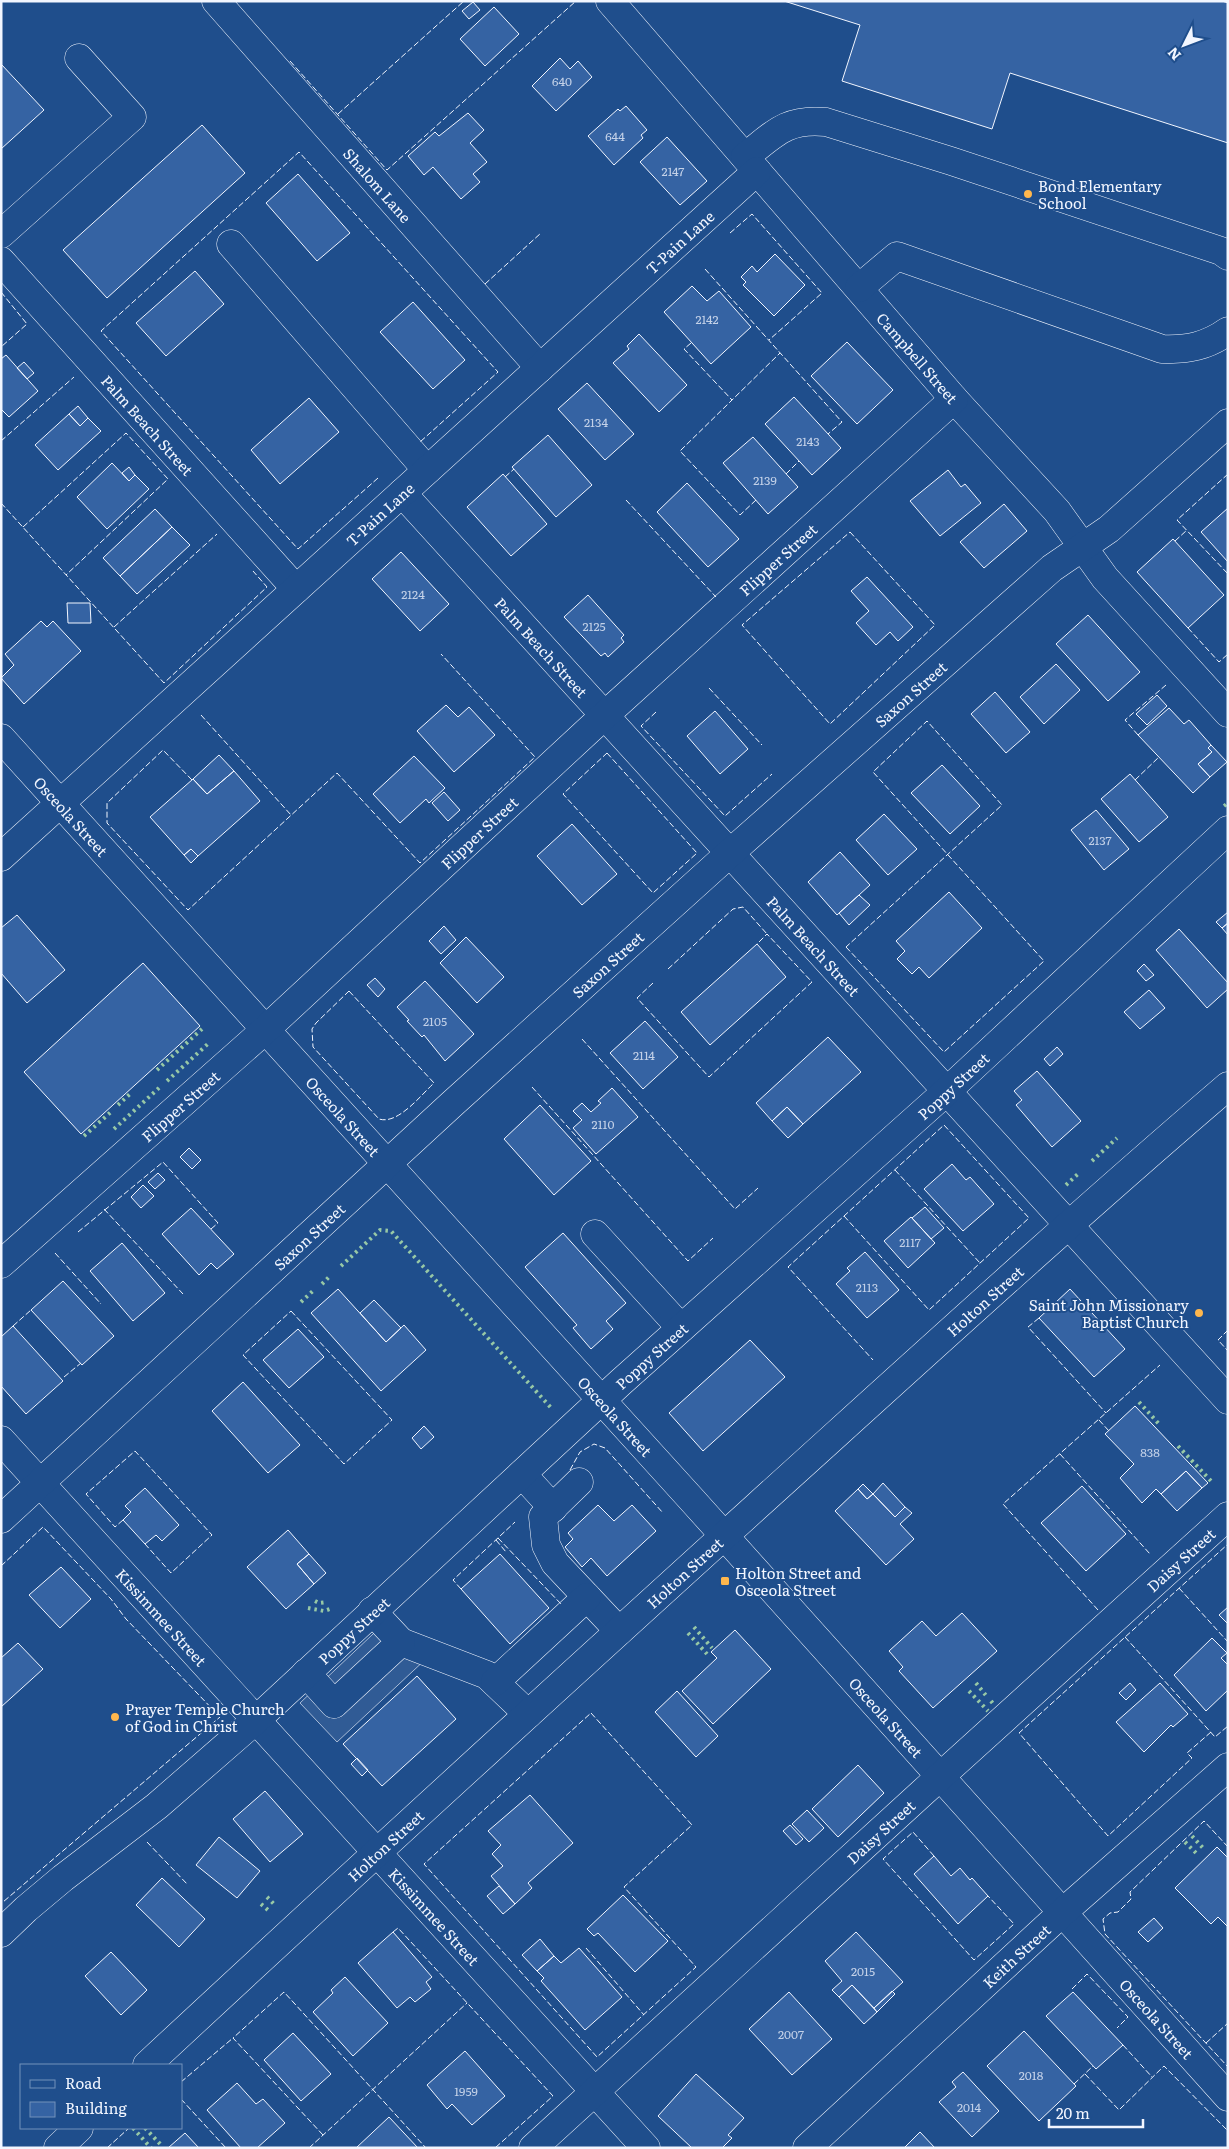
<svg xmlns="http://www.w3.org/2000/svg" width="1229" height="2149" font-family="Literata,serif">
<rect width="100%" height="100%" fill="#1f4e8c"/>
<!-- parking -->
<path fill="#305b95" stroke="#a8bbd7" d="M391 1617 428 1657 337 1742 300 1703Z"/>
<!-- building -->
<path fill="#3563a3" stroke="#f2f6ff" d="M784 1H1222L1228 3V143L1010 73 992 129 842 81 860 25Z
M473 2 480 10 469 19 462 11Z
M494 7 519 34 485 66 460 39Z
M560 58 570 69 578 61 592 77 556 111 532 86Z
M1 64 44 110 1 149Z
M626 106 647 130 641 135 643 138 614 165 588 136 618 109 620 111Z
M468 113 484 130 470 143 487 162 473 174 480 182 461 199 433 167 424 175 408 156 435 132 439 136Z
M202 125 245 173 107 298 63 250Z
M667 137 707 181 680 205 640 162Z
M298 174 350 233 317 261 266 203Z
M775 254 805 285 774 316 743 285 746 282 741 277 752 266 757 272Z
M195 271 224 304 166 356 136 323Z
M692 286 707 301 719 291 751 327 711 364 664 312Z
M413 302 465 360 433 389 380 332Z
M639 334 687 385 659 412 613 363 629 349 627 346Z
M847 342 893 390 857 424 811 376Z
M6 355 38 391 9 417 1 409V359Z
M24 362 34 373 27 379 17 368Z
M587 383 634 434 605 460 558 409Z
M794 397 841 448 812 475 765 424Z
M309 398 339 432 280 484 251 450Z
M78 406 88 418 80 426 69 414Z
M69 414 80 426 88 418 101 431 58 470 35 445Z
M548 435 592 485 556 517 512 467Z
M753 437 798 487 768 514 723 463Z
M112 463 129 481 135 475 149 489 107 529 77 497Z
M129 467 135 475 129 481 122 473Z
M948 470 961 487 965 484 981 503 940 536 910 501Z
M503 474 547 524 511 556 467 507Z
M687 483 739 539 708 567 657 512Z
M1004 504 1027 531 984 568 960 542Z
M1228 508V562L1201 532Z
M155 509 172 527 120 576 103 558Z
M172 527 190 545 137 594 120 576Z
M1173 539 1224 595 1188 628 1137 572Z
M401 552 449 604 420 631 372 579Z
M867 577 913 627 898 641 890 632 876 645 856 623 869 611 851 591Z
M588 595 624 635 621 638 624 642 608 657 605 653 601 656 564 617Z
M67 603H90L91 623H68Z
M1088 615 1140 672 1108 701 1056 644Z
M41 621 47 627 53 621 81 651 24 704 1 678 14 665 5 654Z
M1056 664 1080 690 1044 724 1020 697Z
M995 692 1030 732 1006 753 971 714Z
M1157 695 1167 706 1147 725 1136 714Z
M446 705 458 717 469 707 495 735 454 772 417 731Z
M1169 708 1184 724 1189 720 1211 745 1208 748 1212 752 1198 764 1210 777 1193 793 1138 735Z
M715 711 748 749 720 774 687 736Z
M1211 745 1227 762 1210 777 1198 764 1212 752 1208 748Z
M219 755 234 771 207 794 193 779Z
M414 756 445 788 429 803 426 799 400 823 373 794Z
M942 765 980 806 950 834 911 793Z
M234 771 260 801 198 856 191 849 184 855 150 817 193 779 207 794Z
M1130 774 1168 817 1139 842 1101 799Z
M444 792 460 810 448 821 432 803Z
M1096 810 1129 849 1104 870 1071 830Z
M884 814 917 849 888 875 856 840Z
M572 824 617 874 582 905 537 856Z
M191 849 198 856 191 863 184 855Z
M840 852 870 885 837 915 808 882Z
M949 892 982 928 929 978 919 967 912 974 897 959 905 951 896 941Z
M859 895 870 905 849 925 839 913Z
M1228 912V923L1222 928 1216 922Z
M17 915 65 970 27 1003 1 973V928Z
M1228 923V935L1222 928Z
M444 926 456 940 441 954 429 941Z
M1179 929 1228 983V989L1207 1008 1156 950Z
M466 937 504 977 477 1003 440 963Z
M757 944 786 977 710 1045 681 1012Z
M143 963 200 1026 81 1134 24 1072Z
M1144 964 1154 975 1146 981 1137 971Z
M375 978 385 989 378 997 367 985Z
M425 981 474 1034 445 1061 424 1035 422 1037 407 1021 409 1020 397 1007Z
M1149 990 1165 1008 1140 1029 1124 1012Z
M645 1021 678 1057 643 1089 610 1053Z
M828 1037 861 1072 803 1124 787 1107 772 1121 756 1103Z
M1057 1047 1063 1054 1050 1066 1044 1059Z
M1037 1071 1081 1121 1052 1147 1016 1105 1022 1100 1014 1091Z
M612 1088 638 1117 596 1154 573 1128 582 1120 573 1111 582 1103 591 1112 601 1103 598 1101Z
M540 1105 591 1161 554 1195 504 1139Z
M787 1107 803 1124 788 1138 772 1121Z
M189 1148 201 1160 192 1169 180 1157Z
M952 1164 966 1180 970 1177 994 1204 963 1231 924 1189Z
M158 1173 165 1180 155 1189 148 1182Z
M143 1185 154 1196 141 1208 131 1197Z
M925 1207 944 1228 931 1239 912 1218Z
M191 1208 234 1254 217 1269 211 1263 199 1275 162 1234Z
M911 1217 935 1243 908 1268 884 1241Z
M563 1233 626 1303 606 1321 613 1329 591 1349 573 1328 577 1325 525 1267Z
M122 1243 165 1293 133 1321 90 1271Z
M865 1252 899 1290 867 1318 836 1284 850 1271 847 1268Z
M63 1281 114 1336 82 1365 31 1310Z
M338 1289 386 1342 404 1325 426 1350 381 1391 311 1313Z
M1070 1289 1125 1349 1094 1377 1039 1318Z
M374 1300 401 1328 386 1342 360 1313Z
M13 1326 63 1381 26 1414 1 1386V1337Z
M298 1329 324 1357 289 1388 263 1360Z
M750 1340 785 1377 703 1451 669 1413Z
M243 1382 300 1445 268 1473 212 1411Z
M1135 1406 1208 1483 1202 1488 1186 1471 1161 1494 1156 1489 1142 1503 1120 1478 1134 1464 1105 1434Z
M424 1426 434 1437 421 1449 412 1438Z
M1186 1471 1202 1488 1177 1511 1161 1494Z
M883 1483 905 1507 895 1517 873 1494Z
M863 1484 873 1494 867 1499 858 1489Z
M1082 1486 1126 1534 1086 1571 1041 1523Z
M145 1488 179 1525 162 1541 156 1535 145 1544 123 1520 131 1512 125 1506Z
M858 1489 867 1499 873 1494 895 1517 905 1507 912 1513 900 1524 914 1539 886 1565 835 1511Z
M598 1505 614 1521 632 1505 656 1531 607 1576 591 1558 582 1567 565 1547 573 1539 568 1533Z
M288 1530 309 1554 297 1564 314 1584 286 1609 247 1567Z
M309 1554 326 1573 314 1584 297 1564Z
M500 1554 549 1608 510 1644 461 1589Z
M61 1567 91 1599 60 1628 29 1595Z
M1228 1607V1624L1219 1615Z
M962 1613 997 1651 933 1708 899 1671 903 1667 889 1651 922 1621 936 1636Z
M735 1630 771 1669 713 1724 682 1691 717 1658 711 1652Z
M1212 1638 1227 1653 1221 1658 1228 1665V1690L1206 1711 1174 1675Z
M18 1643 43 1669 1 1707V1658Z
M417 1676 456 1719 382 1786 343 1744Z
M1130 1683 1136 1690 1126 1700 1119 1693Z
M1160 1683 1188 1714 1173 1727 1171 1725 1144 1752 1116 1722Z
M677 1691 718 1736 696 1757 655 1712Z
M357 1758 368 1770 362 1776 351 1764Z
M858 1765 884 1793 838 1837 812 1809Z
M265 1791 303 1834 270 1862 233 1819Z
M530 1795 573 1843 528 1883 532 1888 515 1904 491 1876 503 1866 492 1854 501 1845 488 1831Z
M807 1810 824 1828 809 1842 792 1824Z
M790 1825 803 1839 796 1845 783 1831Z
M219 1837 260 1871 237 1898 196 1865Z
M1217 1847 1228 1858V1927L1218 1917 1211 1924 1175 1888Z
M934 1856 951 1876 960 1868 970 1880 972 1878 988 1896 958 1924 914 1874Z
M162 1878 205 1919 179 1947 136 1905Z
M499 1886 515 1904 503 1914 487 1896Z
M623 1895 668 1941 635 1972 598 1933 594 1936 587 1929Z
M1154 1918 1163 1928 1148 1942 1138 1932Z
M393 1932 432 1977 426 1982 431 1989 415 2002 410 1997 397 2008 358 1963Z
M856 1932 903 1982 874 2008 852 1985 839 1997 832 1990 842 1981 825 1961Z
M540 1939 554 1956 537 1971 522 1955Z
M579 1948 622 1997 585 2030 541 1981 544 1978 537 1971 554 1956 561 1963Z
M111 1952 147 1990 121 2015 85 1976Z
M345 1977 388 2023 353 2056 313 2012 333 1993 331 1990Z
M852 1985 877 2012 864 2024 839 1997Z
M892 1991 895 1994 877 2012 874 2008Z
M789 1992 832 2039 792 2075 749 2029Z
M1073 1992 1123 2045 1096 2069 1046 2016Z
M1024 2031 1076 2086 1039 2121 987 2066Z
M293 2033 331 2074 301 2101 264 2060Z
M465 2051 505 2096 472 2125 452 2104 447 2109 427 2085Z
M963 2072 999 2111 972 2137 939 2102 956 2087 952 2082Z
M696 2074 744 2118 728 2135 732 2138 722 2148H692L658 2116Z
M237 2083 256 2104 263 2099 285 2123 257 2148H241L207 2110Z
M389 2117 418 2148H356Z
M920 2132 935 2148H904Z
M185 2133 199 2148H168Z"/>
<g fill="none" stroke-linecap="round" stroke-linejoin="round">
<defs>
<g id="minor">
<path id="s1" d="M216 1 540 368"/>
<path id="s2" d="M610 1 954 399 1057 511 1105 578 1228 713"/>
<path d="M745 157C774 134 786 118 826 122L951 161 1221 251 1228 256"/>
<path d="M1 234 132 117 79 58"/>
<path d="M231 244 427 470"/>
<path id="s3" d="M1 261 296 589"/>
<path d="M859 288 897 256 1162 349C1188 350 1207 346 1228 331"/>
<path id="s4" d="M402 493 1228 1400"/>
<path id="s5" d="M1 738 693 1501 1228 2097"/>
<path id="s6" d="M1 857 757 171"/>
<path d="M595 1234 681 1328"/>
<path id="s7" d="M1 1264 265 1030 605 715 954 399"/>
<path id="s8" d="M1 1440 646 2148"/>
<path d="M522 1474 553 1508"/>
<path d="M579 1482 543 1517 546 1545 555 1563 619 1631"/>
<path id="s9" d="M1 1519 452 1104 730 853 1052 568 1109 529 1228 423"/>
<path d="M401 1642 487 1675 528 1714"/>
<path d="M306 1673 334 1704 401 1642 372 1611"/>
<path d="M495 1682 587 1597"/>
<path id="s10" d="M1 1933 26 1909 63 1878 157 1806 257 1719 621 1382 947 1091 1228 830"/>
<path id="s11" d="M147 2065C349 1877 553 1691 757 1506 913 1365 1068 1223 1228 1086"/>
<path d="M58 2148 79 2128"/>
<path id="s12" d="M533 2148 922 1793 1228 1516"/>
<path id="s13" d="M807 2148 1063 1912 1228 1767"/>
</g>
</defs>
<!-- minor casing -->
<use href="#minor" stroke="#f2f6ff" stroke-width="29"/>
<!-- minor -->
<use href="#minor" stroke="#1f4e8c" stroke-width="28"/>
<!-- hedge -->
<path stroke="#97c8a6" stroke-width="4" stroke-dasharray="2.5 4" stroke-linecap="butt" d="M1224 806 1228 803
M157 1070 202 1029
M167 1081 210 1042
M118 1105 131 1093
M114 1129 160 1087
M84 1136 112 1111
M1092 1161 1117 1138
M1066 1185 1079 1173
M341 1266 380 1230 391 1231 553 1410
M322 1284 330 1276
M301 1302 315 1289
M1139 1402 1159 1424
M1178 1446 1211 1481
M315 1601 319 1603 327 1602
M308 1608 324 1611 330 1609
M694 1627 712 1648
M688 1633 707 1654
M976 1683 988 1698
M969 1691 988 1711
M991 1701 994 1705
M1192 1836 1203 1848
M1185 1842 1196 1853
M267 1897 274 1904
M261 1904 268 1910
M133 2128 151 2148
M145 2128 162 2146"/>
<!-- fence -->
<path stroke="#f2f6ff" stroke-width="1" stroke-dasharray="6 2.5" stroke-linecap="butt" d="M290 61 387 170 576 1
M338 114 464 1
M730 233 752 214 822 293 769 340
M705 269 842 422 828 434
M485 284 541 233
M1 292 27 324 1 347
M691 343 684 349 732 400
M1 441 74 377
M786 474 799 461
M1228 474 1177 520 1228 574
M505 477 514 469
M378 478 298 549 101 331 299 152 498 372 420 442
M626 500 716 597
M756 500 740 515 680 451 780 353
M1 503 164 683 267 587 253 571
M23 527 126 433 168 479 66 575
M850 532 935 625 830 724 742 625Z
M1175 541 1187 530
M114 627 217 534
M1188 628 1219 662 1228 654
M709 688 762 745
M656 712 641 726 725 816 772 774
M201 715 291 815
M1138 735 1125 720 1166 685
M607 753 697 853 653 893 563 794Z
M192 780 163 750 107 803V823L188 910 337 773 420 863 535 757 441 654
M1135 780 1159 757
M846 947 944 1052 1044 961 873 772 927 721 1002 805 846 947
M668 969 733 909 743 907 767 934
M653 983 637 998 709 1077 812 982 767 934 757 944
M349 991 434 1083C421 1095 398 1125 379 1119L313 1047 312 1029 316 1023Z
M582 1039 735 1209 758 1188
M532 1087 688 1261 713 1238
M895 1170 980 1263
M104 1209 183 1294
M844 1216 929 1310 1029 1218 944 1125 788 1267 873 1360
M78 1232 163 1162 218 1223 211 1229
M55 1253 101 1304
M291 1311 392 1420 344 1464 243 1355Z
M1039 1318 1028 1327 1106 1413
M13 1326 31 1310
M1228 1330 1218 1340 1228 1351
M64 1377 81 1363
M1099 1420 1109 1431
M1060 1454 1150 1554
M570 1470 580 1452 594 1444 605 1448 663 1513
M123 1520 115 1527 86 1494 135 1451 212 1535 171 1573 145 1544
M498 1538 562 1605
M496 1540 506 1552
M1 1566 43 1527 111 1599 126 1619 220 1717 3 1902 1 1901
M1179 1588 1228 1642
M461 1589 453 1580 515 1522
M1098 1610 1003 1504 1160 1365
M1125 1637 1215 1737 1228 1726
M591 1713 692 1825 624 1887 696 1967 597 2057 424 1864Z
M1211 1732 1187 1753 1192 1758 1108 1836 1019 1733 1228 1544
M147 1842 188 1885
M1228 1847 1204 1821 1130 1892 1131 1899 1118 1912 1110 1913 1103 1919 1105 1934 1228 2067
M934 1856 913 1832 883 1859 974 1960 1014 1924 988 1896
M393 1932 398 1928 553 2096 495 2148
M586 1948 644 2015
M1072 1989 1087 1974 1128 2017 1117 2028
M1206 2043 1228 2023
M1123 2045 1152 2077
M1085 2074 1119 2110 1164 2066 1228 2131
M181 2082 233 2038
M1074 2084 1093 2066
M181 2099 226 2148
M323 2135 233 2038 284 1992 426 2148
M107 2148 129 2128
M309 2148 467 2003"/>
</g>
<!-- markers -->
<g fill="#ffb74d" stroke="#1f4e8c" stroke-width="2">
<circle cx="1028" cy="194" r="5"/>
<circle cx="1199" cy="1313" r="5"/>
<rect x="720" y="1576" width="10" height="10" rx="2.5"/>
<circle cx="115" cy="1717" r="5"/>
</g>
<g text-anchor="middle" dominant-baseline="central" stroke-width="4" stroke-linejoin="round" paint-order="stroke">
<!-- number labels -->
<g font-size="12" fill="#c3d1e8">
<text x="562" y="81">640</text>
<text x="615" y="136">644</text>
<text x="673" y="171">2147</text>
<text x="707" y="319">2142</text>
<text x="596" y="422">2134</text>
<text x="808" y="441">2143</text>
<text x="765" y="480">2139</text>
<text x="413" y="594">2124</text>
<text x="594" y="626">2125</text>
<text x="1100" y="840">2137</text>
<text x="435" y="1021">2105</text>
<text x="644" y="1055">2114</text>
<text x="603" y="1124">2110</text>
<text x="910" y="1242">2117</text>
<text x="867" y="1287">2113</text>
<text x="1150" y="1452">838</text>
<text x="863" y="1971">2015</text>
<text x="791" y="2034">2007</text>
<text x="1031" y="2075">2018</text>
<text x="466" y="2091">1959</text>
<text x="969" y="2107">2014</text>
</g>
<!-- street labels -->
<g font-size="15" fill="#f2f6ff" stroke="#1f4e8c">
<text stroke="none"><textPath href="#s1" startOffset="245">Shalom Lane</textPath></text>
<text stroke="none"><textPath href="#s6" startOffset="916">T-Pain Lane</textPath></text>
<text stroke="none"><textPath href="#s2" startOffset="471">Campbell Street</textPath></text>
<text stroke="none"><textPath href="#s3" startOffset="220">Palm Beach Street</textPath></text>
<text stroke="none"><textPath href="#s6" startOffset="511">T-Pain Lane</textPath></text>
<text stroke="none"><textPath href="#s7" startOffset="1049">Flipper Street</textPath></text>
<text stroke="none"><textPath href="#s4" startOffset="208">Palm Beach Street</textPath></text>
<text stroke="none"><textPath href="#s9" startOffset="1228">Saxon Street</textPath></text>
<text stroke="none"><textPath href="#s5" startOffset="105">Osceola Street</textPath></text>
<text stroke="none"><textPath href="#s7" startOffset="644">Flipper Street</textPath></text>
<text stroke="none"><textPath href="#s4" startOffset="612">Palm Beach Street</textPath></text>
<text stroke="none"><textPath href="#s9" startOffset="822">Saxon Street</textPath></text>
<text stroke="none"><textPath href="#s10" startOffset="1275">Poppy Street</textPath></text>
<text stroke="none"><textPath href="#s7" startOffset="239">Flipper Street</textPath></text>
<text stroke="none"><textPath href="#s5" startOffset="510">Osceola Street</textPath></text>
<text stroke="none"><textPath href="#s9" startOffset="418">Saxon Street</textPath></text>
<text stroke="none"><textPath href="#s11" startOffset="1134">Holton Street</textPath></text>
<text stroke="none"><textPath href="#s10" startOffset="870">Poppy Street</textPath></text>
<text stroke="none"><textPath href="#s5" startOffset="915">Osceola Street</textPath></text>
<text stroke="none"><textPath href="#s12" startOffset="875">Daisy Street</textPath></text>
<text stroke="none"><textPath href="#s11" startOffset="729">Holton Street</textPath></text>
<text stroke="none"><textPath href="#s8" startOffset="239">Kissimmee Street</textPath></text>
<text stroke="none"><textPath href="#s10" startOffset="465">Poppy Street</textPath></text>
<text stroke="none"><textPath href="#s5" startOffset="1320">Osceola Street</textPath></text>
<text stroke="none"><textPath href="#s12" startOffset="470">Daisy Street</textPath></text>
<text stroke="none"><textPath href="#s11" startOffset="324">Holton Street</textPath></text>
<text stroke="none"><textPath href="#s8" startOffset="644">Kissimmee Street</textPath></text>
<text stroke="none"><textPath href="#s13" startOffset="284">Keith Street</textPath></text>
<text stroke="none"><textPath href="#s5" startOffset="1725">Osceola Street</textPath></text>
</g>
<!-- poi labels -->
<g font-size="15" fill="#f2f6ff" stroke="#1f4e8c" text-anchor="start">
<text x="1038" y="185">Bond Elementary<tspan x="1038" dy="17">School</tspan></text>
<text x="1189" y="1304" text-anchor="end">Saint John Missionary<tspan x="1189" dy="17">Baptist Church</tspan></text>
<text x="735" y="1572">Holton Street and<tspan x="735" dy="17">Osceola Street</tspan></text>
<text x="125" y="1708">Prayer Temple Church<tspan x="125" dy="17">of God in Christ</tspan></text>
</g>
</g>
<!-- border -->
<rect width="1229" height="2149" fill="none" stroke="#f2f6ff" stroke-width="5"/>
<!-- legend -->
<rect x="20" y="2064" width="162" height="65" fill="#1f4e8c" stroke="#7391ba"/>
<rect x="30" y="2080" width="25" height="8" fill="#1f4e8c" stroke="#7391ba"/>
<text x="65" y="2089" font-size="15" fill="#f2f6ff">Road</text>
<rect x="30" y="2102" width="25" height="15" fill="#3563a3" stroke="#7391ba"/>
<text x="65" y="2114" font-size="15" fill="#f2f6ff">Building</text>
<!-- north arrow -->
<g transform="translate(1184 45) rotate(228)" stroke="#1f4e8c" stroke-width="4" paint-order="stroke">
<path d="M0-4L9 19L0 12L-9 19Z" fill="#f2f6ff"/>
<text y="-8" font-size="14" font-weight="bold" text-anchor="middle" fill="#f2f6ff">N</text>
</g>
<!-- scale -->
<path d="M1049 2119v8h94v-8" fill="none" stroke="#f2f6ff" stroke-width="2.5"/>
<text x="1056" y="2119" font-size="15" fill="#f2f6ff" stroke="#1f4e8c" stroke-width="4" paint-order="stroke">20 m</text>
</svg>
